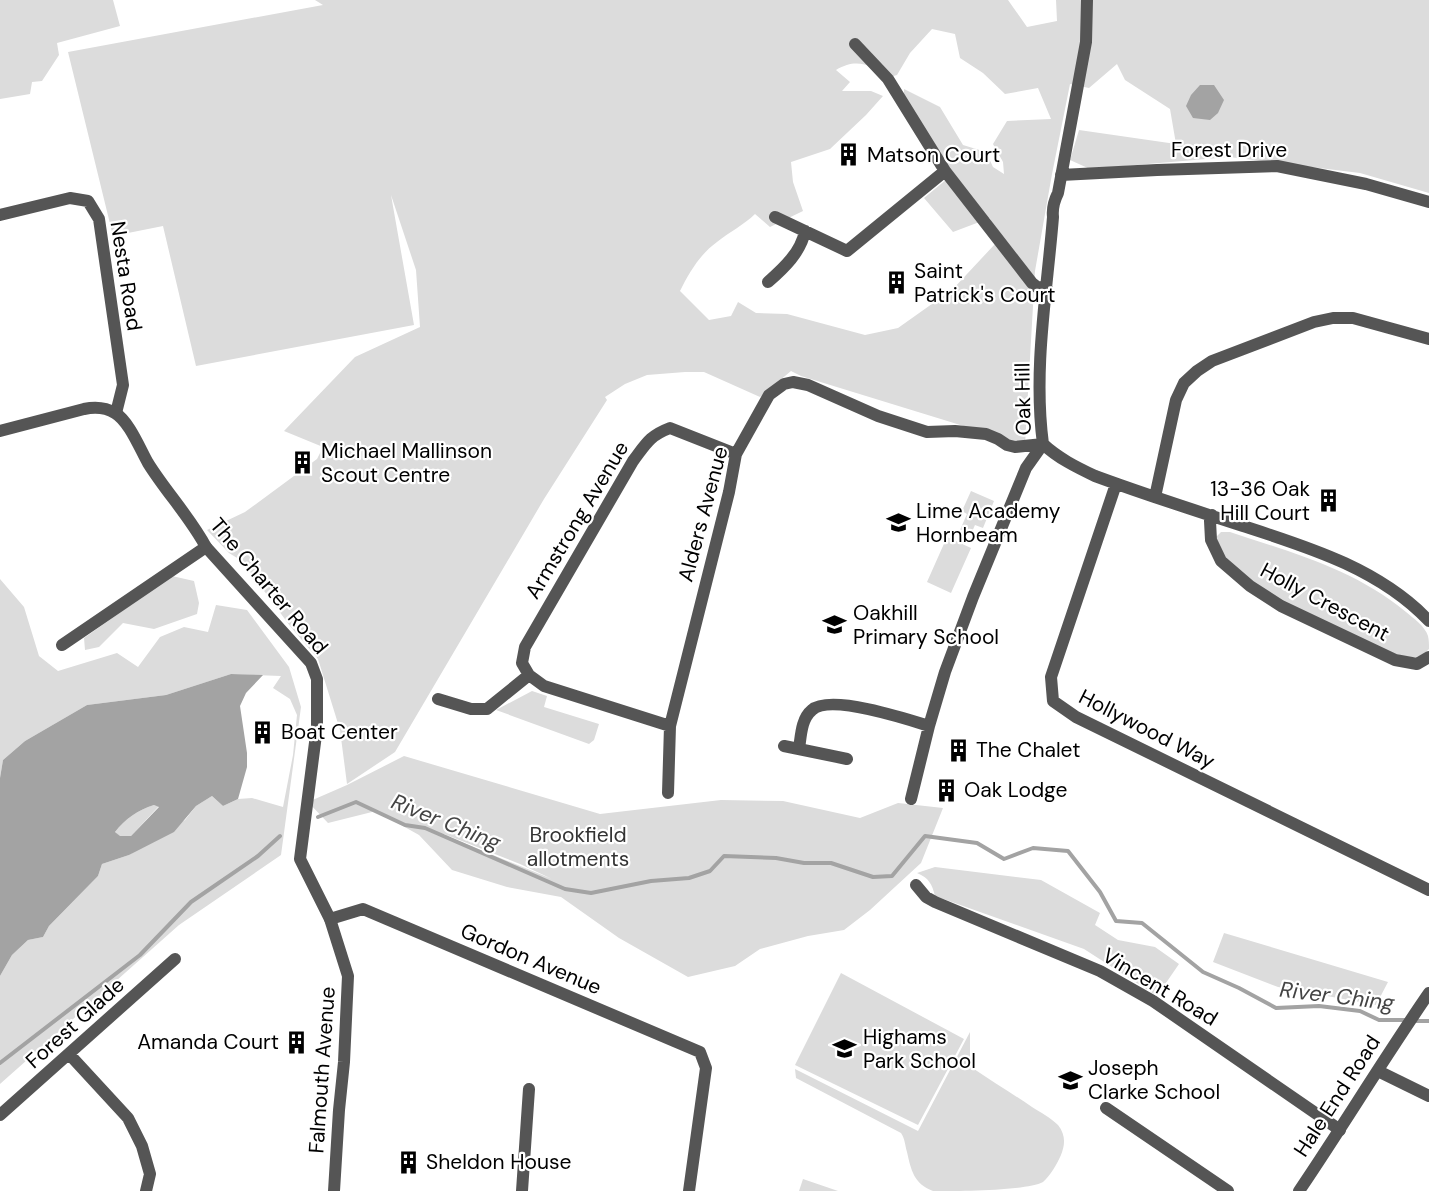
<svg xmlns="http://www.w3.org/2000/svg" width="1429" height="1191" font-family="'DM Sans',sans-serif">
<rect width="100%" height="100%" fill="#fff"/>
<!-- green -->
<path fill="#dcdcdc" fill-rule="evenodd" d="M0 0H113L120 26 57 43 59 55 42 81 32 82 30 94 0 99Z
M315 0H1008L1027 27 1057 21 1056 0H1429V193L1360 173 1229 157 1090 169 1070 160 1079 130 1176 144 1170 109 1125 80 1117 64 1089 88 1070 84 1052 174 1035 271 1025 445 801 376 791 371 760 397 704 372H685L647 375 625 384 605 397 607 400 544 499 395 752 347 784 340 730 318 659 290 626 242 561 229 553 207 530 245 512 317 459 323 447 284 431 355 357 420 327 416 270 391 195 414 325 196 366 163 226 113 236 68 52 323 5ZM932 29 955 34 960 58 983 73 1005 94 1038 88 1051 119 1007 121 993 144 1003 162 1004 174 993 167 986 152 963 145 940 107 904 89V110L947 179 924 198 953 232 990 218 995 244 953 289 898 328 865 335 787 314 756 313 738 302 731 316 709 320 680 291C689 273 700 254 717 242 729 232 744 225 755 214L770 227 803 211 793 182 791 162 830 149 866 115 883 96 871 91H842L850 82 836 70C858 57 870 66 890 77L897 75 910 53Z
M971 491 994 501 983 528 975 525 971 534 960 530 967 514 962 511Z
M1221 532H1230C1293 553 1354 569 1406 612 1413 618 1425 626 1428 636 1429 640 1429 645 1429 649 1416 662 1408 657 1392 653L1272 598 1227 562 1216 537Z
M947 537 971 548 951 593 927 582Z
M172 576 194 581 199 603 197 614 154 629 123 623 99 647 85 650 84 638Z
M0 579 24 607 39 656 58 671 117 653 138 667 160 637 184 627 208 632 216 605 247 610 289 667 301 707 281 855 179 925 0 1084V976L12 955 28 940 43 937 49 926 98 876 102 864 129 855 185 820 196 806 212 796 223 806 238 799 252 798 283 807 293 755 297 715 290 699 273 688 281 676 231 674 166 695 87 705 25 741 3 760 0 778Z
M532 691 547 696 544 707 599 724 594 740 589 744 496 710Z
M404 756 600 814 721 800 783 801 860 818 898 803 943 808 921 863 870 910 844 930 808 936 760 949 735 966 688 977 619 938 561 897 507 887 452 870 419 835 376 811 328 823 308 802 347 785ZM444 834 520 864 552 879 444 835Z
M154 805 159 806 131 836H119L115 832C125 819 138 810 154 805Z
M935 867 1041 880 1100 913 1095 925 1118 940 1155 947 1179 964 1157 996 1084 949 935 896C932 884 929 878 917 873Z
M1224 933 1388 982 1376 1005 1278 987 1213 962Z
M841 973 964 1039 918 1125 795 1065Z
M970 1032V1062L974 1069C993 1082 1013 1094 1032 1107 1040 1112 1051 1118 1058 1125 1066 1135 1065 1145 1061 1155 1057 1164 1050 1176 1043 1182 1026 1191 956 1191 933 1191 914 1184 911 1170 907 1152 905 1145 905 1139 901 1133L796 1078 795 1069 918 1131Z
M803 1179 838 1191H799Z"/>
<!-- water -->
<path fill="#a3a3a3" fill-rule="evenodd" d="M1200 85H1214L1224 100 1218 113 1210 120 1193 118 1186 106 1191 95Z
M231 674 263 675 246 693 240 706 247 753V767L238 799 223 806 212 796 196 806 174 832 129 855 102 864 98 876 49 926 43 937 28 940 12 955 0 976V778L3 760 25 741 87 705 166 695ZM154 805 159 807 131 836H120L115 832C125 819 138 810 154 805Z"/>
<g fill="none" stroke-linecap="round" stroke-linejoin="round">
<!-- stream -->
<path stroke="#a3a3a3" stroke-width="4" d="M318 817 356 802 405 825 425 828 565 889 591 893 651 881 689 878 710 871 724 856 776 858 804 863H831L873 877 892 876 925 836 977 843 1004 859 1033 848 1068 851 1100 892 1116 921 1142 923 1203 972 1239 988 1276 1008 1319 1006 1360 1011 1379 1020H1407
M1415 1021H1429
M0 1063 140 955 191 902 258 856 280 836"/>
<!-- minor -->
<path stroke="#555" stroke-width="12" d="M1087 0 1086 42 1058 193C1054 201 1052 208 1053 217 1047 292 1033 369 1043 444 1058 458 1076 467 1095 476 1144 494 1193 510 1243 526 1308 547 1380 569 1429 621
M855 44 888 79 945 171 1032 283 1037 287 1047 288
M1061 175 1157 170 1277 166 1366 184 1429 202
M0 215 70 198 88 201 99 219 123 385 116 413
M775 217 847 251 945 171
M768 282C784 268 801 252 805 231
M1116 484 1051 677 1053 701 1076 717 1429 890
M1155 497 1176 400 1184 383 1197 371 1212 361 1314 322 1333 318H1353L1429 339
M1212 515 1210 521 1211 540 1221 561 1250 586 1281 606 1395 660 1417 664 1429 657
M62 645 206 547
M438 699 471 709H487L529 675
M670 726 544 686 529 675 522 663 525 647 633 461C646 444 649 436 670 428L736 454
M784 746 847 759
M799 749C801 736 801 719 812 710 830 694 907 719 929 726
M668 793 670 726 729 492 736 454 769 395 784 384 793 382 808 385 878 416 927 432 955 431 986 434 998 439 1007 445 1015 447 1043 444
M911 799 929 726 945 672 973 597 1026 468 1043 444
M916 885 926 897 935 902 1100 971 1153 1001 1340 1130
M330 919 363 909 700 1052 706 1068 689 1191
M69 1054 128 1118 142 1146 150 1174 146 1191
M1378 1071 1429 1096
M1106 1108 1228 1191
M0 1115 175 959
M522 1191 529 1089"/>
<!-- tertiary -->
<path stroke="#555" stroke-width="12" d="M0 431 84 409C94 407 105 407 115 413 129 421 140 449 148 463 166 492 190 517 206 547L311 663 317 679V727L300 859 330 919 348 976 344 1062 339 1110 334 1191
M1299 1191C1343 1126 1384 1058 1429 993"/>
</g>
<!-- icons -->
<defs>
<symbol id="building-bare" viewBox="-9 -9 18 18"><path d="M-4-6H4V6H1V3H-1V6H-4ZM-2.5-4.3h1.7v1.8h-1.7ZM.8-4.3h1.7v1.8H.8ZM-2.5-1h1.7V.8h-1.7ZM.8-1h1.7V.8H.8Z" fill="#000" stroke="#fff" stroke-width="2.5" paint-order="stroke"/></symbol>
<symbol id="school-bare" viewBox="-9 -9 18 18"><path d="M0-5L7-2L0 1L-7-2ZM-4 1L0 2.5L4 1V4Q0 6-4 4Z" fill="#000" stroke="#fff" stroke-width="2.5" paint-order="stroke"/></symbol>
</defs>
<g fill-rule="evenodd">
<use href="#building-bare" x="832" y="138" width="33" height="33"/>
<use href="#building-bare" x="880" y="266" width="33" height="33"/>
<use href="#building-bare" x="286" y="446" width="33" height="33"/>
<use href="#building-bare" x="1312" y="484" width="33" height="33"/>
<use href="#school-bare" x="882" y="506" width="33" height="33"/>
<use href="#school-bare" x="818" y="608" width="33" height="33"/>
<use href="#building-bare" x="246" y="716" width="33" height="33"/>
<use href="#building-bare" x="942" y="734" width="33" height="33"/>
<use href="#building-bare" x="930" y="774" width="33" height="33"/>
<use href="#building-bare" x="280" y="1026" width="33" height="33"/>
<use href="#school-bare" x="828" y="1032" width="33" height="33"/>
<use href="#school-bare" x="1054" y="1064" width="33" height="33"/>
<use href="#building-bare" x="392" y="1146" width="33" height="33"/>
</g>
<g text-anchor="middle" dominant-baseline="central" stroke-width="4.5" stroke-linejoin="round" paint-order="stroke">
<!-- street labels -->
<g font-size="21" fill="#000" stroke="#fff">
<text x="1229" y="150">Forest Drive</text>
<text transform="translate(126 276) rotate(81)">Nesta Road</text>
<text transform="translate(1023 399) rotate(-91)">Oak Hill</text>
<text transform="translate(703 514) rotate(-75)">Alders Avenue</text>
<text transform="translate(577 520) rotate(-59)">Armstrong Avenue</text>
<text transform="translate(269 586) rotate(50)">The Charter Road</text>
<text transform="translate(1325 602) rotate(28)">Holly Crescent</text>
<text transform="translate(1147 729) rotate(27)">Hollywood Way</text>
<text transform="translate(531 959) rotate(23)">Gordon Avenue</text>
<text transform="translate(1160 987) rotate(31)">Vincent Road</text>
<text transform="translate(75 1023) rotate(-42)">Forest Glade</text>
<text transform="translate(322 1070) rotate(-86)">Falmouth Avenue</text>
<text transform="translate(1337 1096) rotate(-57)">Hale End Road</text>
</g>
<!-- poi labels -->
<g font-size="21" fill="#000" stroke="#fff" text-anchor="start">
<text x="867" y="155">Matson Court</text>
<text x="914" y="271">Saint<tspan x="914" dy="24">Patrick's Court</tspan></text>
<text x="321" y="451">Michael Mallinson<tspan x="321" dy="24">Scout Centre</tspan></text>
<text x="1310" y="489" text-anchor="end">13-36 Oak<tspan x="1310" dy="24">Hill Court</tspan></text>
<text x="916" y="511">Lime Academy<tspan x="916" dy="24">Hornbeam</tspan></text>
<text x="853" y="613">Oakhill<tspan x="853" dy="24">Primary School</tspan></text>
<text x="281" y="732">Boat Center</text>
<text x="976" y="750">The Chalet</text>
<text x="964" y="790">Oak Lodge</text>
<text x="863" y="1037">Highams<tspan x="863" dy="24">Park School</tspan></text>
<text x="279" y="1042" text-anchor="end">Amanda Court</text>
<text x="1088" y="1068">Joseph<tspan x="1088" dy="24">Clarke School</tspan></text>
<text x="426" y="1162">Sheldon House</text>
</g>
<!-- park labels -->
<g font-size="21" fill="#333" stroke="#fff">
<text x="578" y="835">Brookfield<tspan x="578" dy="24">allotments</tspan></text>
</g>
<!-- water labels -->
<g font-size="22" font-style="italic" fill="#444" stroke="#fff">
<text transform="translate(446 822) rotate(22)">River Ching</text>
<text transform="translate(1337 996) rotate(7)">River Ching</text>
</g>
</g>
</svg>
